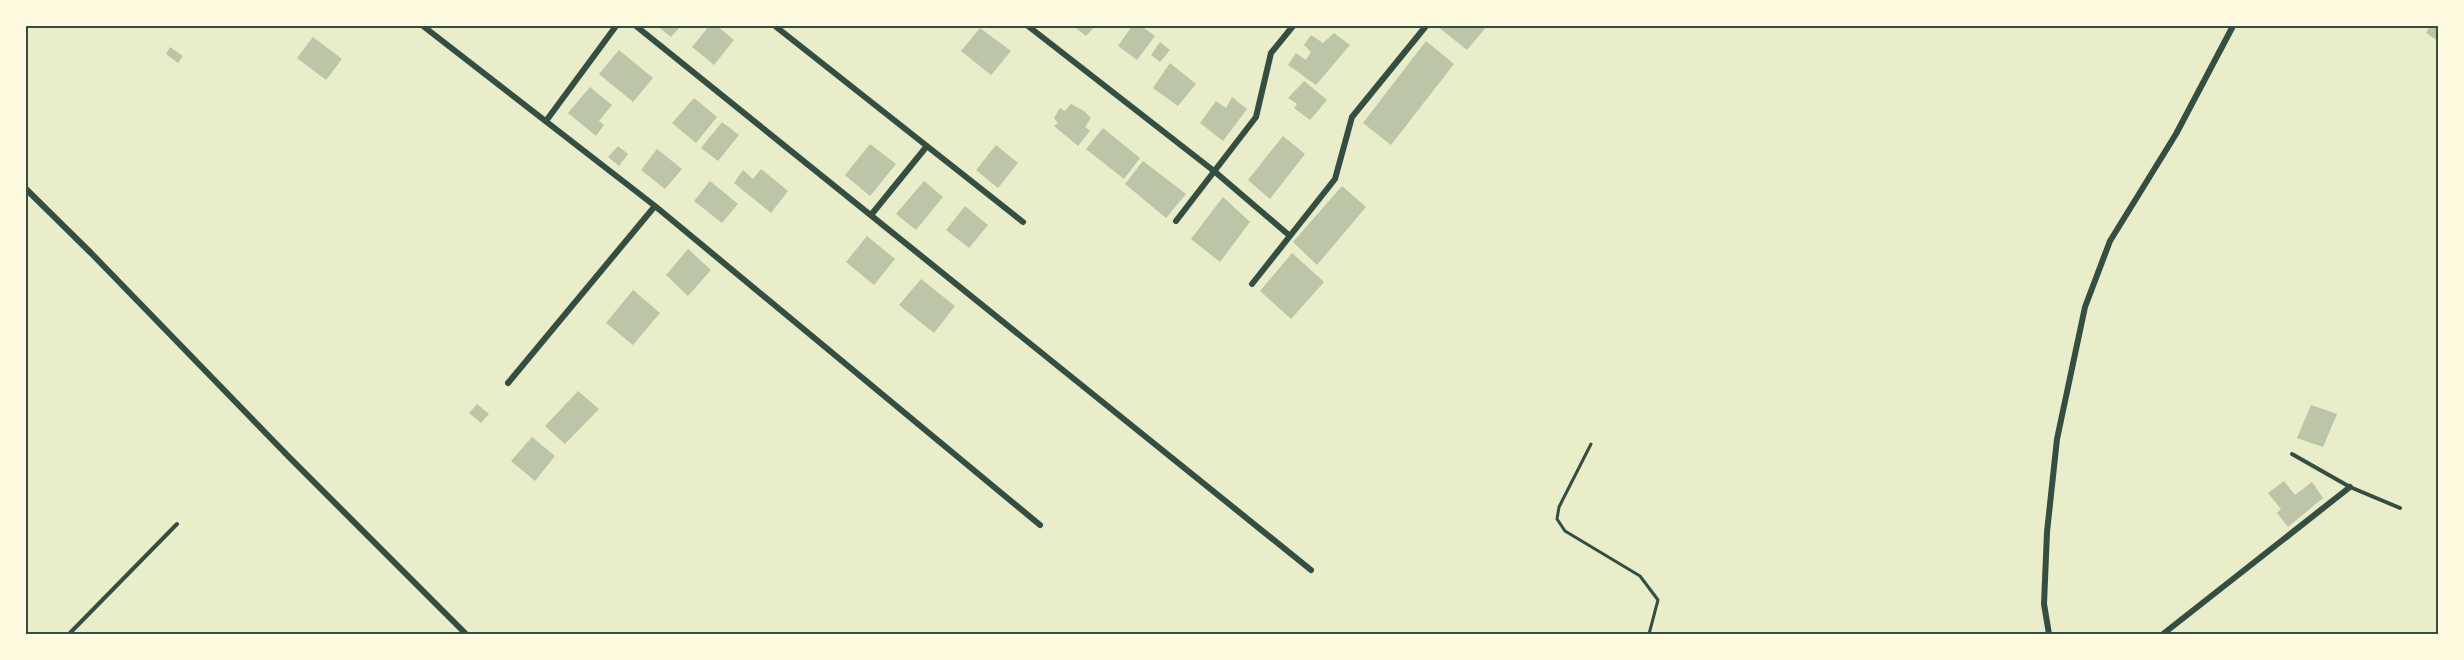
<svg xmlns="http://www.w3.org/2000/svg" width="2464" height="660" font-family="'Space Grotesk',sans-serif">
<rect width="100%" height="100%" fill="#e9edc9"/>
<!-- building -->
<path fill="#bcc5a7" d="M657 26H681L671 37Z
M709 26H717L734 40 714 65 692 47Z
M1073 26H1095L1086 36Z
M1132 26H1141L1155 36 1137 60 1118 46Z
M1437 26H1487L1467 50Z
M2430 26H2438V41L2426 33Z
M980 28 1011 51 991 75 961 51Z
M1334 33 1350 45 1316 85 1288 65 1296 53 1306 60 1311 52 1304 45 1311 35 1323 43Z
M313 37 342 59 326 80 297 58Z
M1426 41 1454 64 1391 145 1363 123Z
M1160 42 1170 50 1160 62 1151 55Z
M170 47 183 56 178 63 166 54Z
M619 50 653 78 633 102 599 74Z
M1170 63 1196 84 1178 106 1153 88Z
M1304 81 1327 100 1310 120 1294 108 1297 104 1288 98Z
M590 87 612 105 599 121 604 125 596 136 568 113Z
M1232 97 1247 109 1223 141 1200 123 1216 101 1226 108Z
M694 98 717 117 696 143 672 123Z
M1071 104 1084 111 1091 118 1085 127 1090 131 1078 146 1054 126 1058 123 1054 118 1060 108 1065 111Z
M722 122 739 135 718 161 701 148Z
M1103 128 1140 158 1124 179 1086 149Z
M1283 136 1305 154 1270 199 1248 180Z
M870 144 896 164 870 196 845 175Z
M996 145 1018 163 998 188 976 170Z
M618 146 628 154 619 166 608 157Z
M657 149 682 169 665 189 641 170Z
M1143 161 1186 194 1166 218 1125 184Z
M761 169 788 191 771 213 734 183 743 170 753 179Z
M710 181 738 204 722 223 694 201Z
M924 181 943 197 916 230 896 214Z
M1342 186 1366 207 1317 265 1293 242Z
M1223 197 1250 222 1220 262 1191 239Z
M965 206 988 225 969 248 946 230Z
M867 236 895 259 874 285 846 262Z
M688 249 711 270 688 296 666 275Z
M1292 253 1324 282 1291 319 1260 291Z
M921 279 955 306 934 333 899 305Z
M633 290 660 313 633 345 606 323Z
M578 391 599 409 565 444 545 426Z
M477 404 489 414 481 423 469 413Z
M2311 405 2337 414 2323 447 2297 438Z
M532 437 555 456 535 481 511 461Z
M2284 481 2295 495 2312 482 2323 498 2288 527 2277 513 2281 509 2268 493Z"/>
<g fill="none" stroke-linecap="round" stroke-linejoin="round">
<!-- path -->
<path stroke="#344e41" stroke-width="3" d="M1591 444 1559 507 1557 519 1565 531 1640 576 1658 600 1649 634"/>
<!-- service -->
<path stroke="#344e41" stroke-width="4" d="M2292 454 2350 487 2400 508
M69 634 177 524"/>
<!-- minor -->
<path stroke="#344e41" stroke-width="6" d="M423 26 655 206 1040 525
M636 26 1311 570
M775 26 1023 222
M1028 26 1214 171 1290 236
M546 121 616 26
M26 189 91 253 289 457 466 634
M871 215 927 146
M1176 221 1256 117 1271 53 1293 26
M1252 284 1335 179 1352 117 1426 26
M508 383 655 206
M2049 634 2044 604 2047 532 2057 439 2085 307 2110 241 2176 134 2233 26
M2163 634 2350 487"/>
</g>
<!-- border -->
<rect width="2464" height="660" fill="none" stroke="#fefae0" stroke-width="54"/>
<rect x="27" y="27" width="2410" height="606" fill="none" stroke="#344e41" stroke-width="2"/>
</svg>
